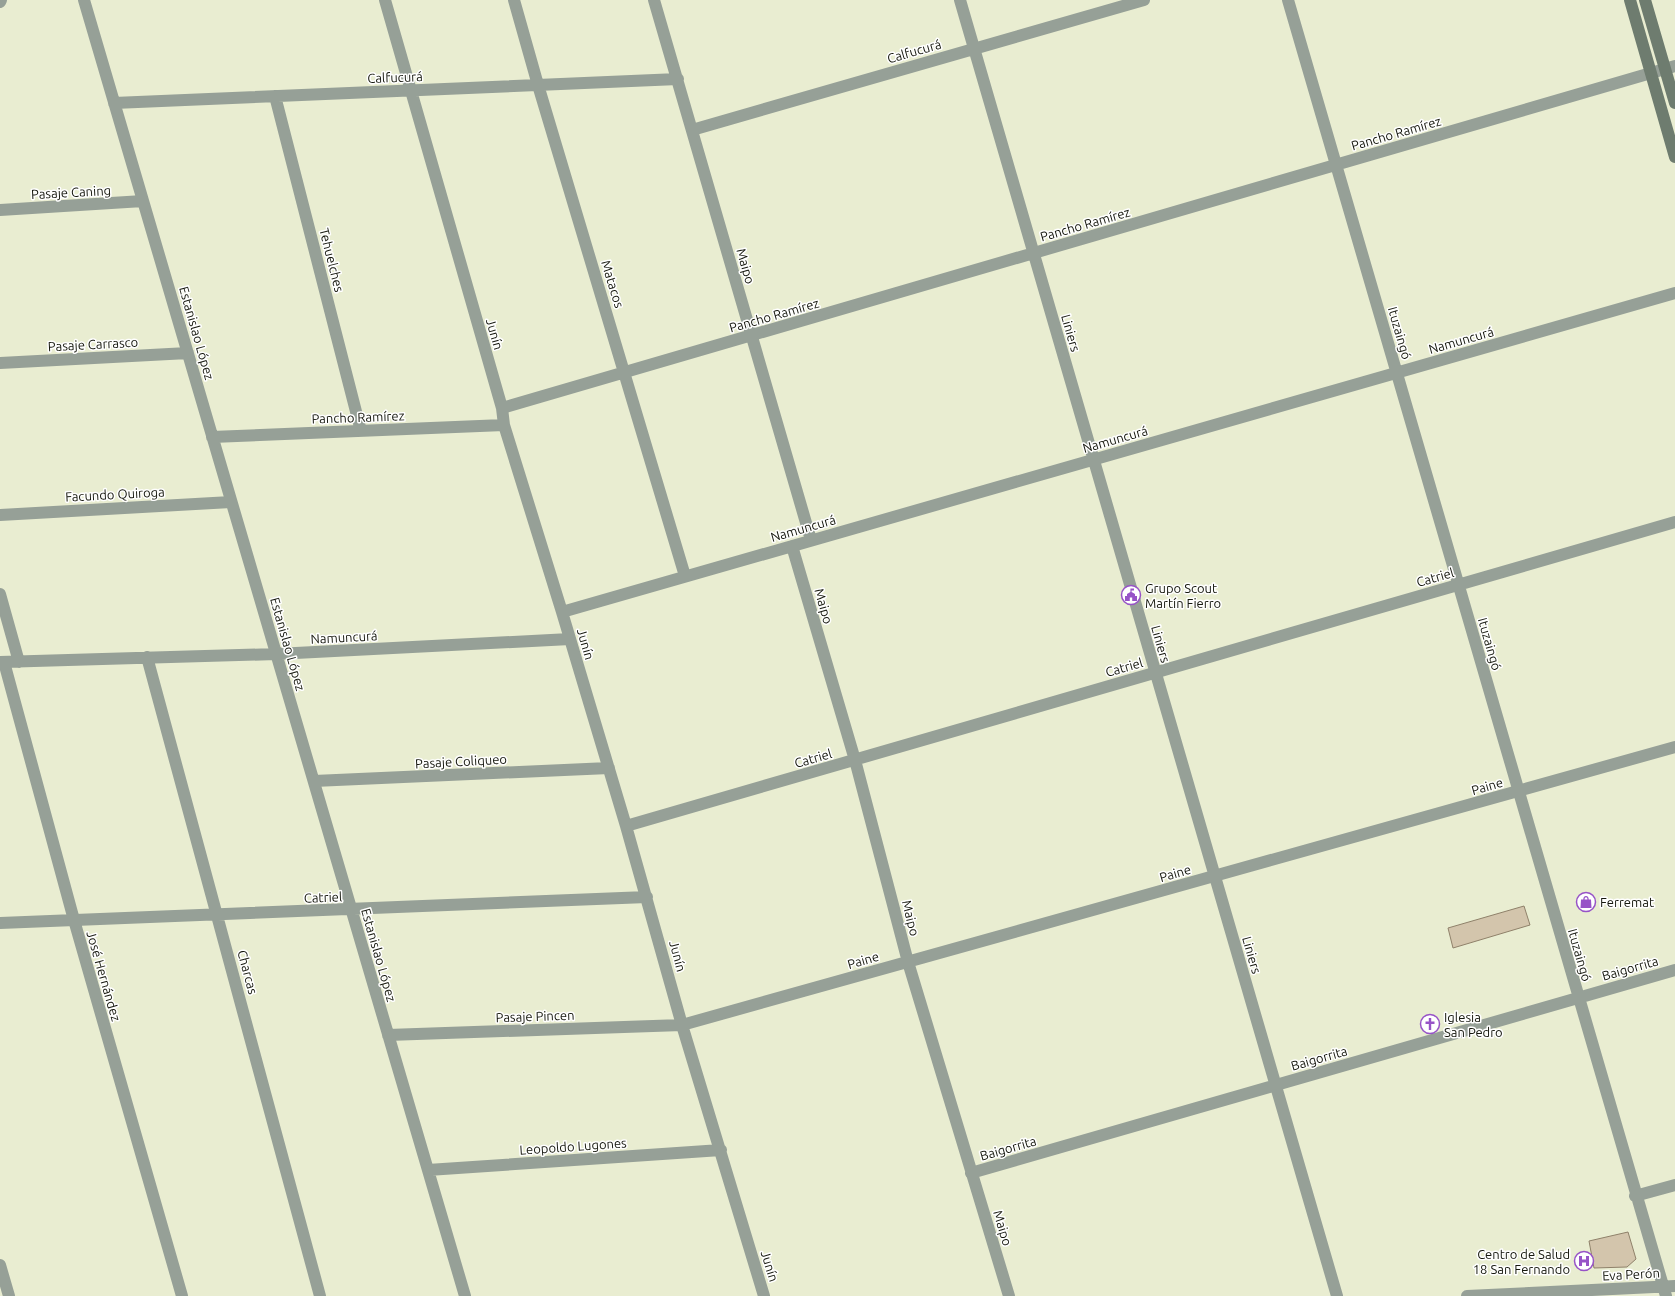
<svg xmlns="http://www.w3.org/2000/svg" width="1675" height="1296" font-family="Ubuntu,sans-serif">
<rect width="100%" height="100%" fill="#e9edd1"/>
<!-- building -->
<path fill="#d3c5ac" stroke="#8f816a" d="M1524 906 1530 925 1453 948 1448 928Z
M1628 1232 1636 1259 1627 1267 1594 1268 1589 1241Z"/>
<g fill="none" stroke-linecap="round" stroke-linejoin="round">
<!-- street -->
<path stroke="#96a097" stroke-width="12" d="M84 0 465 1296
M385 0 502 408 504 425 562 612 626 826 682 1025 764 1296
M514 0 538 85 685 576
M654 0 811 540
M960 0 1337 1296
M1288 0 1666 1296
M0 2 1 0
M275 96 361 431
M114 103 678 79
M692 130 1144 0
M0 210 143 201
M0 363 188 353
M502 408 1675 66
M212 437 504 425
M0 515 231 502
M792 546 855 760 908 962 1009 1296
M0 594 19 662
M562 612 1675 293
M147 657 320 1296
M0 662 276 654 570 639
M4 662 74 920 182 1296
M314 781 609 768
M626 826 1675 522
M0 923 647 897
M388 1035 682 1025 1675 747
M428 1170 721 1150
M971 1173 1675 970
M1635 1196 1675 1185
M0 1265 9 1296
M1467 1296 1675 1286"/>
<!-- secondary -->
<path stroke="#6e7c6f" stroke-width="12" d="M1630 0 1675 157
M1645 0 1675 103"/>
</g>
<!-- icons -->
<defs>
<symbol id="civic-ring" viewBox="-11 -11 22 22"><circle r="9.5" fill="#fff" stroke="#9753c7" stroke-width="1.5"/><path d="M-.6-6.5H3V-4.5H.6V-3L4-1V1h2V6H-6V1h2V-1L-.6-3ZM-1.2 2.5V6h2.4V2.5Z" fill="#9753c7"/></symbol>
<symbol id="shop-ring" viewBox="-11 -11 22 22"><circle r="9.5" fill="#fff" stroke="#9753c7" stroke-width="1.5"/><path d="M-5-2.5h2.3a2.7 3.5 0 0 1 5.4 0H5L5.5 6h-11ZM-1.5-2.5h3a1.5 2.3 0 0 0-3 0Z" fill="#9753c7"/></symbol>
<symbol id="church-ring" viewBox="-11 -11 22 22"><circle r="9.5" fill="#fff" stroke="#9753c7" stroke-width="1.5"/><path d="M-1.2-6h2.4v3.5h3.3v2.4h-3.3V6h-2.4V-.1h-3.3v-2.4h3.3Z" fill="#9753c7"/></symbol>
<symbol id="hospital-ring" viewBox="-11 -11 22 22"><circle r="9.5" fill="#fff" stroke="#9753c7" stroke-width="1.5"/><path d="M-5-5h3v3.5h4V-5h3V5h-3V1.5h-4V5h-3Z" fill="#9753c7"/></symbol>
</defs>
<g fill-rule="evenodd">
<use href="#civic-ring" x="1120" y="584" width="22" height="22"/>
<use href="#shop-ring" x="1575" y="891" width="22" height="22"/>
<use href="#church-ring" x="1419" y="1013" width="22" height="22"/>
<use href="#hospital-ring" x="1573" y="1250" width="22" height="22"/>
</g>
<g text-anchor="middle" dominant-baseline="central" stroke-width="3" stroke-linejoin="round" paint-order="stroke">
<!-- street labels -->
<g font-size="13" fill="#15170d" stroke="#fff">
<text transform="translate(914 51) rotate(-16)">Calfucurá</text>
<text transform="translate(395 77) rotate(-2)">Calfucurá</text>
<text transform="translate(1396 133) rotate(-16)">Pancho Ramírez</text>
<text transform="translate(71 192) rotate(-3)">Pasaje Caning</text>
<text transform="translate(1085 224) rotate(-16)">Pancho Ramírez</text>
<text transform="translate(332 260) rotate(76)">Tehuelches</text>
<text transform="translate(746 266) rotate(74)">Maipo</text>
<text transform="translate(613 284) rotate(73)">Matacos</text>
<text transform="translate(774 315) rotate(-16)">Pancho Ramírez</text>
<text transform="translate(197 333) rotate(74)">Estanislao López</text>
<text transform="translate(1071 333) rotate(74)">Liniers</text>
<text transform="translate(1400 333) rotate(74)">Ituzaingó</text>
<text transform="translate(495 334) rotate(74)">Junín</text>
<text transform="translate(1461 340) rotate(-16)">Namuncurá</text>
<text transform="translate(93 344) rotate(-3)">Pasaje Carrasco</text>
<text transform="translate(358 417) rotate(-2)">Pancho Ramírez</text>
<text transform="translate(1115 439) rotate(-16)">Namuncurá</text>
<text transform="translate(115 494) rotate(-3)">Facundo Quiroga</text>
<text transform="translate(803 528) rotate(-16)">Namuncurá</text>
<text transform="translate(1435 577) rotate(-16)">Catriel</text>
<text transform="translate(824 606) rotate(74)">Maipo</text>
<text transform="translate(344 637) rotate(-3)">Namuncurá</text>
<text transform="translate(288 644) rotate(74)">Estanislao López</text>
<text transform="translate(586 644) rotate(74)">Junín</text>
<text transform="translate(1161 644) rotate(74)">Liniers</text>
<text transform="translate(1490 644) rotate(74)">Ituzaingó</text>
<text transform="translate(1124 667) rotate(-16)">Catriel</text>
<text transform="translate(813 758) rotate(-16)">Catriel</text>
<text transform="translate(461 761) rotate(-3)">Pasaje Coliqueo</text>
<text transform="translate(1487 786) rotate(-16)">Paine</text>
<text transform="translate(1175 873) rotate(-16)">Paine</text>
<text transform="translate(323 897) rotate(-2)">Catriel</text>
<text transform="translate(911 918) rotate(76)">Maipo</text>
<text transform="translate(379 955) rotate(74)">Estanislao López</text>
<text transform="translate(1252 955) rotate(74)">Liniers</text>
<text transform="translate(1580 955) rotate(74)">Ituzaingó</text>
<text transform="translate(678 956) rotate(75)">Junín</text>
<text transform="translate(863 960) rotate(-16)">Paine</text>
<text transform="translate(1630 968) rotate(-16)">Baigorrita</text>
<text transform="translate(248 972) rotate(75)">Charcas</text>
<text transform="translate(104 976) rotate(74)">José Hernández</text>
<text transform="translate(535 1016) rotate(-2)">Pasaje Pincen</text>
<text transform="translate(1319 1058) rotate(-16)">Baigorrita</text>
<text transform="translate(573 1146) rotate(-4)">Leopoldo Lugones</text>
<text transform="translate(1008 1148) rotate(-16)">Baigorrita</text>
<text transform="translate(1003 1228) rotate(73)">Maipo</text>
<text transform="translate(770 1266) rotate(73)">Junín</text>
<text transform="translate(1631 1274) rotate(-3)">Eva Perón</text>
</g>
<!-- poi labels -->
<g font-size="13" fill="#15170d" stroke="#fff" text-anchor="start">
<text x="1145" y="588">Grupo Scout<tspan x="1145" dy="15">Martín Fierro</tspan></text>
<text x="1600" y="902">Ferremat</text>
<text x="1444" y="1017">Iglesia<tspan x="1444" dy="15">San Pedro</tspan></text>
<text x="1570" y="1254" text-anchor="end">Centro de Salud<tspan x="1570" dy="15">18 San Fernando</tspan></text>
</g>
</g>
</svg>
